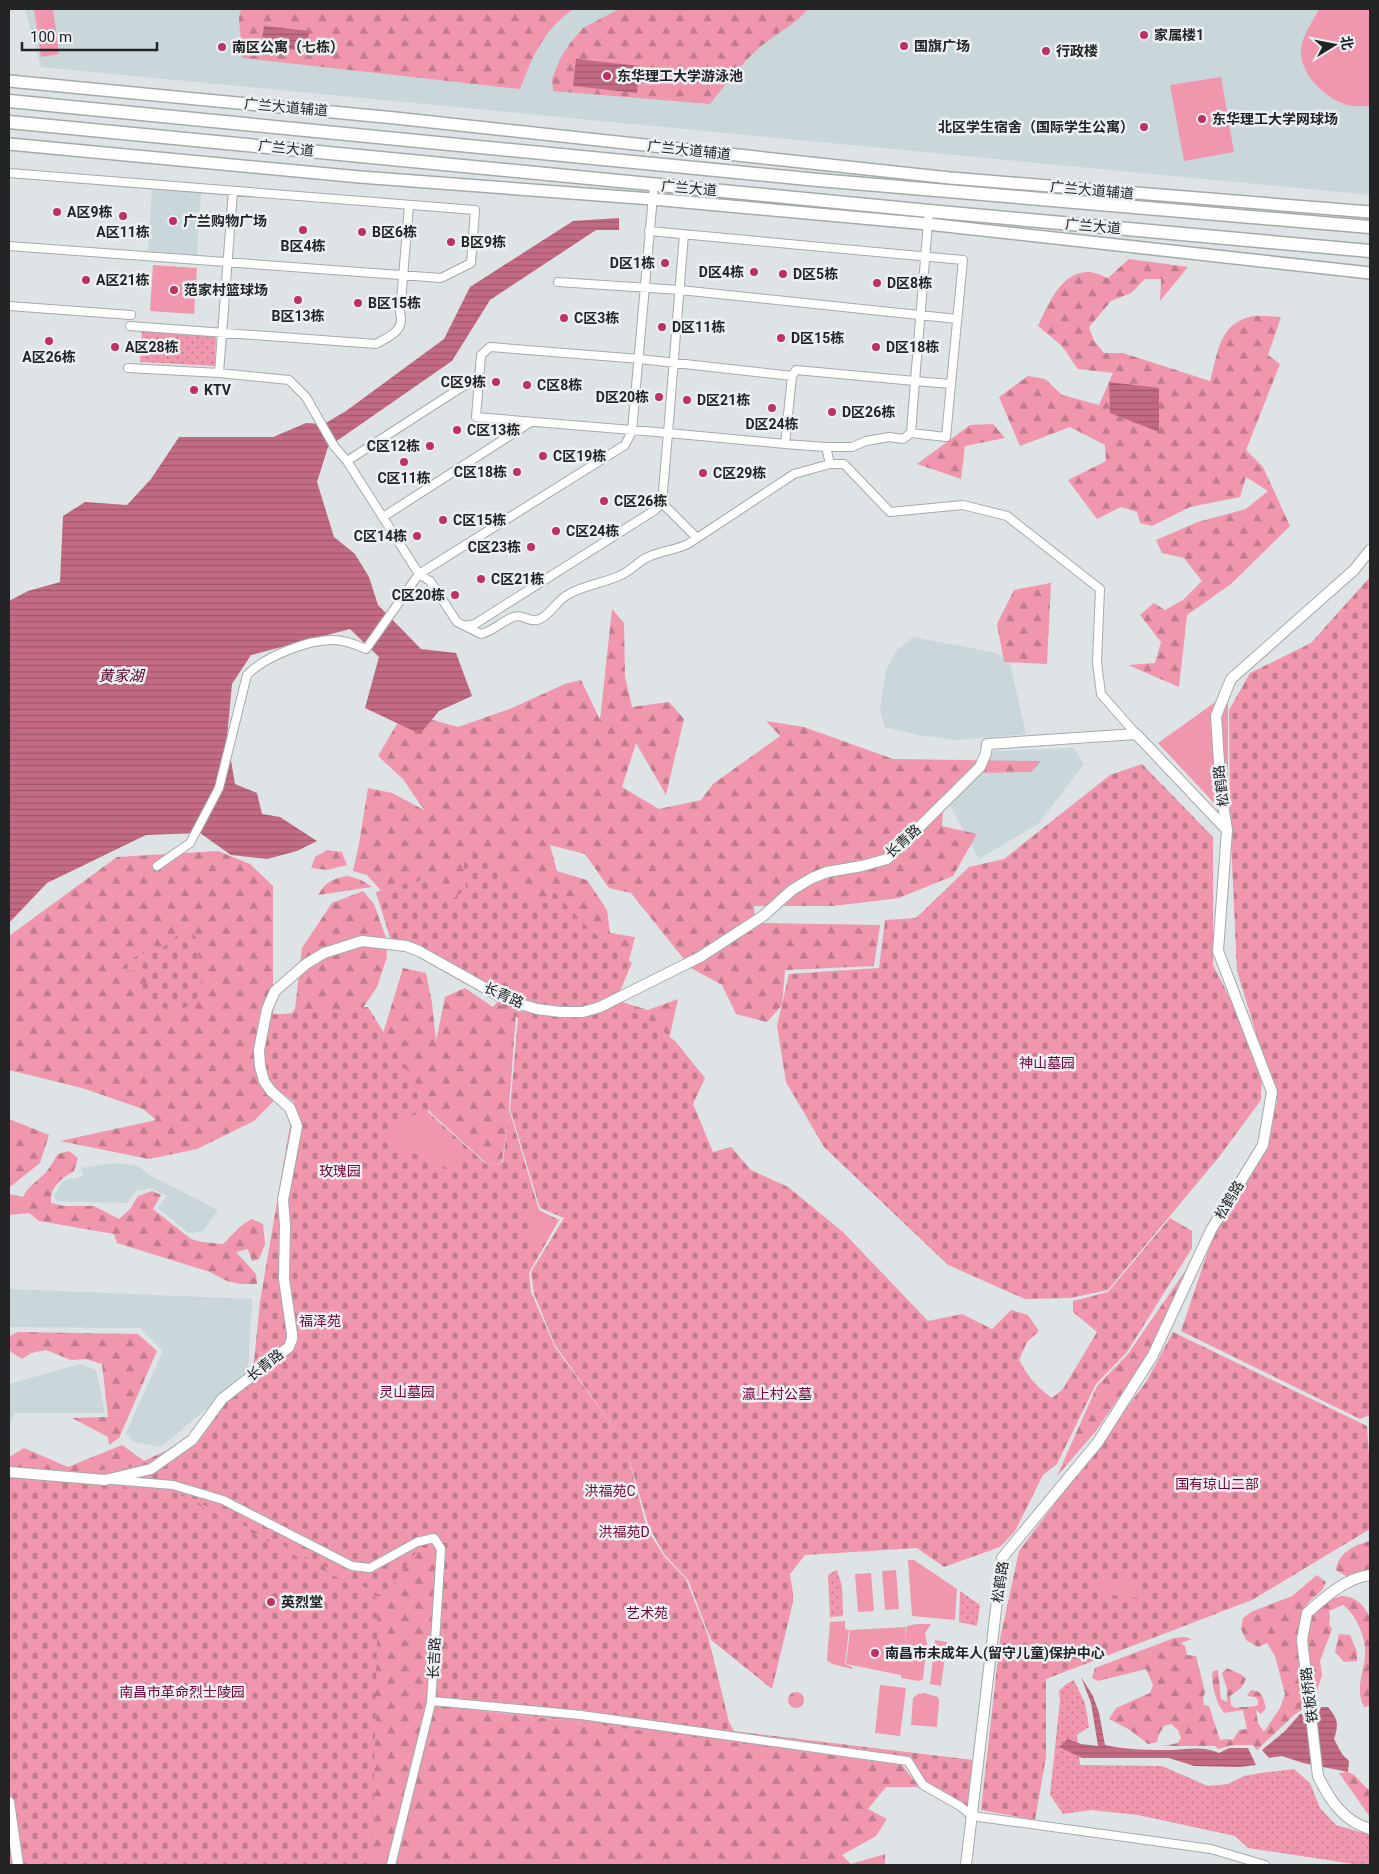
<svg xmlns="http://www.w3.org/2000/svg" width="1379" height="1874" font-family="Roboto,'Noto Sans SC',sans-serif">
<defs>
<pattern id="grass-dots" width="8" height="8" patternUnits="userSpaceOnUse" patternTransform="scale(1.25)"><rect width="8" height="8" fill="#f097ae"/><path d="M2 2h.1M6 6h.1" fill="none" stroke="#c27b8d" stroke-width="1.8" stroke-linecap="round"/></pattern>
<pattern id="forest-firs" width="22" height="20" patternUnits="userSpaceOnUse" patternTransform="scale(1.25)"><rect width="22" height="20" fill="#f097ae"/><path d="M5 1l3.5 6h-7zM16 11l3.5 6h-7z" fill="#c27b8d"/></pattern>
<pattern id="cemetery-stones" width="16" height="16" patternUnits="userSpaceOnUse" patternTransform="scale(1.25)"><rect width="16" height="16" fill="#f097ae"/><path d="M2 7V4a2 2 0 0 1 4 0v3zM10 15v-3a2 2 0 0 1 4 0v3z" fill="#c27b8d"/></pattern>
<pattern id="water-rules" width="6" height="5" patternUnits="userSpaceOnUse" patternTransform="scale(1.25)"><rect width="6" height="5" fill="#c46b84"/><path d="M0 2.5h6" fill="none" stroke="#9f586c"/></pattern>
</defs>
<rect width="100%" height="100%" fill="#dee3e5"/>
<!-- built -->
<path fill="#c9d6da" d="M25 9H1370V195L41 67Z
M152 190 201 193 197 255 148 252Z
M913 637 997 653 1010 663 1026 734 957 740 918 735 885 727 880 710 886 670 897 650Z
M1074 748 1084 764 1038 824 979 859 950 805 994 751Z
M115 1163 138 1166 151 1176 218 1210 203 1231 189 1233 157 1208 167 1196 151 1188 136 1191 127 1203 57 1201 54 1196 63 1181 83 1176 81 1168Z
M10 1289 252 1299 248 1374 161 1447 134 1442 126 1433 163 1351 140 1328 9 1327Z
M80 1364 96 1370 105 1413H14L9 1428V1384Z"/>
<!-- grass -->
<path fill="url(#grass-dots)" d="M142 329 216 335 215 366 140 362Z
M837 1570 842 1586 843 1616 830 1617 828 1577 829 1574Z
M960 1591 980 1605 977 1626 959 1622Z
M1074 1680 1085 1703 1089 1727 1077 1735 1080 1765 1162 1766 1208 1786 1228 1784 1244 1776 1261 1773 1294 1769 1310 1783 1320 1808 1336 1825 1370 1835V1865H1360L1248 1848 1235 1836 1138 1815 1091 1810 1063 1814 1050 1795 1060 1700 1059 1691 1066 1684Z"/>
<!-- forest -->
<path fill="url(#forest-firs)" d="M241 9H573C543 31 533 55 520 89L242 58 239 18Z
M619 9H808C795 25 775 34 759 48 740 65 725 85 710 104L553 91 552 79 561 57 571 42 583 28Z
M1129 259 1188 267 1160 301 1161 279H1145L1131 293 1111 301 1089 327 1094 341 1104 353H1123L1210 381C1218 355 1218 325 1249 317 1258 314 1271 317 1281 317L1268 355 1280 364 1246 450 1263 467 1290 526 1231 584 1187 615 1179 687 1128 665 1155 663 1161 642 1140 615 1154 603 1165 610 1183 600 1202 581 1184 558 1162 553 1156 540 1198 522 1246 509 1268 491 1246 477 1240 497 1190 507 1152 526 1140 523 1137 512 1121 507 1097 519 1068 480 1106 461 1105 445 1070 427 1020 446 999 397 1028 376 1045 379 1062 395 1099 405 1113 373 1078 369 1062 346 1038 326C1048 305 1061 271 1089 272 1095 272 1102 276 1108 278Z
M993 424 1005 438 965 446 961 479 917 464 970 425Z
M1051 583 1047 664 1004 662 997 624 1014 590Z
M612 609 624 623 625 677 632 707 669 702 684 719 666 795 636 743 622 787 659 809 701 800 713 784 780 736 766 721 804 727 893 759 1041 761 1031 772 975 773 944 798 942 826 977 834 953 876 899 898 833 906H754L755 923 880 925 874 966 785 970 782 1005 767 1022 736 1014 722 985 691 968 631 893 609 888 585 854 550 845 557 871 587 880 607 910 610 933 635 937 627 968 612 999 648 1010 678 999 669 1039 516 1014 508 1120 502 1162 496 1165 487 1164 431 1113 408 1074 381 1040 403 968 426 973 432 1003 436 1041 445 997 465 988 493 1007 518 978 392 903 367 875 353 871 359 844 368 788 392 793 424 810 403 779 378 756 404 712 458 727 512 708 565 684 581 680 600 720Z
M327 850 342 852 347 865 327 870 311 868 315 857Z
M218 851 250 864 273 886V1013L289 1017 295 1009 302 948 332 903 363 891 374 904 386 938 387 957 377 987 356 1018 254 1121 197 1149 149 1159 60 1141 156 1120 143 1109 82 1088 9 1070V936L117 857Z
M348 876 361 880 372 887 318 895C325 882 334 878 348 876Z
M9 1119 49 1135 40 1163 10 1187 9 1186Z
M69 1151 78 1158 74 1171C61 1179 50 1186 51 1203L64 1206H94L119 1219 130 1209 138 1196 152 1191 161 1195 153 1209 191 1239 202 1242 223 1244C234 1234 238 1226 252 1219L263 1224 265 1244 259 1259 252 1261 248 1249 236 1252 256 1274 257 1284H240L227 1281 210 1272 117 1243 114 1234 39 1221 29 1213 9 1215V1194L23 1197C28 1187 32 1185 40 1178 48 1172 52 1163 58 1154Z
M1190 1264 1150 1352 1096 1431 1057 1476 1097 1386 1128 1354Z
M18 1332 138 1334 157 1351 119 1438 109 1445 108 1437 72 1418 108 1417 102 1364 86 1359 71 1360 46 1350 31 1353 22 1359 11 1352 9 1345 10 1336Z
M122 1445 162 1474 438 1516 436 1689 445 1706 721 1740 902 1765 919 1787H886L868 1809 887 1819 876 1836 842 1855 851 1864 885 1854V1865H9V1457L24 1448 68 1467Z
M1370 1541V1571L1346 1576 1336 1570C1338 1553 1354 1545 1370 1541Z
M1317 1575 1326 1582C1322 1595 1313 1595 1307 1605 1292 1628 1302 1681 1304 1708L1294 1715 1257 1750 1253 1745H1233L1218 1749 1215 1746H1163L1178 1743 1181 1738 1178 1730 1171 1724 1164 1726 1159 1734 1157 1742 1148 1744 1130 1730 1109 1719 1116 1708 1150 1693 1153 1685 1146 1669 1098 1681 1092 1678 1095 1668 1174 1638 1185 1637 1192 1639 1181 1643 1185 1646 1187 1655 1196 1656 1205 1692 1203 1698 1204 1705 1209 1706 1220 1740 1228 1739 1233 1740 1239 1730 1247 1729 1243 1710 1224 1713C1216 1703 1210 1682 1213 1671L1218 1670 1221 1699 1227 1702V1689L1222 1673 1227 1668 1242 1675 1246 1679 1242 1687 1230 1696 1231 1705 1235 1708C1243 1706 1250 1708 1258 1705V1700L1255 1697 1247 1696 1251 1690C1263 1691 1263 1698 1266 1708L1261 1714 1256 1710 1258 1723 1264 1732 1280 1708 1285 1694 1275 1656 1267 1643 1258 1647 1246 1640 1241 1629 1243 1618 1251 1612 1292 1596Z
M1342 1596C1356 1596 1364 1606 1370 1617V1706L1364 1707C1355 1688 1363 1676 1365 1657 1367 1640 1357 1615 1343 1605L1329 1611 1330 1618 1329 1625 1332 1629 1320 1661 1322 1675 1313 1703 1307 1639 1312 1614 1330 1599Z
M1339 1634 1350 1635 1357 1652V1661L1344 1662 1335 1652Z
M788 1700a8 8 0 1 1 16 0a8 8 0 1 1-16 0Z
M1348 1772C1358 1775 1361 1785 1370 1790V1817L1339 1773Z"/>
<!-- cemetery -->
<path fill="url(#cemetery-stones)" d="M1370 577V1415L1360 1419 1181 1331 1212 1239 1265 1146 1277 1102 1237 971 1230 820 1229 710 1250 673 1311 643Z
M1142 764 1213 837V965L1249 1036 1262 1072 1261 1100 1219 1157 1108 1290 1070 1298 1025 1299 948 1265 824 1147 786 1082 777 1026 789 974 879 968 885 920 916 918 969 867 1004 859 1110 775Z
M463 852 480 853 538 907 551 897 548 885 586 926 632 963 613 1007 642 1014 676 1042 705 1078 693 1104 713 1152 731 1147 751 1170 788 1187 843 1232 928 1321 962 1314 992 1329 1011 1310 1028 1315 1039 1331 1027 1342 1019 1360C1029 1378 1036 1386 1052 1398L1063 1389 1097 1332 1073 1312V1301L1108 1292 1170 1218 1192 1231V1248L1127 1352 1096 1384 1057 1464 1043 1475 1015 1531 1000 1547 944 1567 917 1548 805 1555 790 1574 793 1593V1602L772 1689 711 1640 688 1580 664 1554 649 1527 627 1452 647 1529 664 1556 686 1579 708 1636 729 1722 734 1731 973 1760 968 1816 965 1818 963 1810 923 1787 906 1765 427 1703 436 1550 420 1547 384 1597 174 1490 71 1481 72 1472 128 1468 190 1440 253 1371 260 1302 294 1102 268 1083 270 1015 368 1007 430 1107 428 1112 486 1164 497 1165 503 1162 509 1109 539 1210 559 1220 529 1273 531 1292 555 1347 624 1442 555 1345 534 1294 531 1272 564 1218 540 1208 510 1109 518 1018 480 990 391 941 376 892 395 886 428 879 438 896 447 903 466 889Z
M189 928 197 939 202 993 187 1007 168 1011 137 989 141 984 152 980 147 972 121 970C135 949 151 956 168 944 176 938 179 931 189 928Z
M1173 1332 1367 1426 1370 1469V1529L1252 1600 1046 1679V1757L1035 1820 981 1810 1000 1639 1019 1551 1146 1382Z
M9 1478 172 1491 378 1599 372 1863 371 1865H9Z"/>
<!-- green -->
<path fill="#f097ae" d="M34 9H53L59 54 41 57Z
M1319 9H1370V106C1363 106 1354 107 1347 105 1322 97 1293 68 1303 40 1307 29 1314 19 1319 9Z
M1221 77 1234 152 1184 161 1170 85Z
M153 265 197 268 194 314 150 311Z
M1228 693V818L1158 743Z
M422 1111 466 1150 459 1173 390 1143 388 1128Z
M531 1211 553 1223 544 1241H532Z
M908 1560H914L957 1589 955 1620 912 1616Z
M896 1570 899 1609 885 1610 882 1571Z
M871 1573 874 1611 858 1612 855 1574Z
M1097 1578 1139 1583 1137 1598 1096 1593Z
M845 1621V1629L849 1630 845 1664 852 1667V1669L832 1664 827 1660 830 1622Z
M917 1624H931L925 1633 927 1644 923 1679 919 1681 901 1678V1675L846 1664 850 1630 906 1627 905 1642 907 1626Z
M935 1640 947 1642 941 1686 930 1684Z
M880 1685 906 1688 900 1736 875 1733Z
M924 1693 938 1697 939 1702 937 1727 911 1725 913 1698 918 1694Z"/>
<!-- water -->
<path fill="url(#water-rules)" d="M264 26 309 31 307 51 261 46Z
M576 59 640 66 637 93 573 86Z
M619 218V230H596L490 300 452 361 328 447 317 482 334 537 355 554 369 577 378 605 421 649 456 653 472 696 439 711 420 734 365 708 379 657 350 629 251 655 232 684 227 737 235 784 257 793 262 814 280 817 317 841 297 851 267 859 231 855 200 833 146 835 47 883 9 923V601L28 591 60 582 63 516 85 502 127 505 151 479 179 437H273L306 423 324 424 346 411 444 339 470 287 573 221Z
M1109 382 1159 388V432L1110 413Z
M1081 1677 1093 1696 1099 1713 1105 1745C1127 1750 1150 1750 1173 1750 1190 1749 1202 1746 1219 1753L1229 1748H1248L1256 1765 1239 1767 1194 1766 1169 1758H1082L1059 1747 1068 1739 1081 1744 1098 1746 1091 1703Z
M1321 1707H1328C1338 1719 1339 1724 1334 1739L1342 1754 1349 1761 1348 1772 1303 1763 1282 1756 1269 1758 1262 1750 1285 1731 1300 1714 1319 1713Z"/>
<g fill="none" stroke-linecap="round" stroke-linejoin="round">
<defs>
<path id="minor" d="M9 173 475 210 471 263 441 278 9 246
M649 231 963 260 951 384 915 381 911 433 903 439 889 437 866 441 852 447H826
M684 234 668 433 476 417 481 355 490 347 640 359 792 376 796 370 915 381 929 211
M558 282 680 290 957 319
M9 306 131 315
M130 326 376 344C390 336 405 331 400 313L409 205
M128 368 219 373 289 380 306 397 334 446 347 461
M219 373 233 191
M479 376 347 461 419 574 625 445 632 431 654 185
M792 376 785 444 826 447 830 464H844L890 512 963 505 1007 516 1100 589 1097 662 1101 694 1136 734
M911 433 946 437 951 384
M662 503 696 537
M383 517 531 422
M465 626 481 634C493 631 500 623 511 618 522 612 529 624 540 619 552 613 557 600 569 594 585 585 603 583 619 576 628 573 636 564 644 559 658 551 673 551 688 544L794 474 830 464
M157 866 190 843 219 788 247 675C264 657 307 640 332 640 344 640 355 644 366 649L419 574 430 581 457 622 465 626 475 624 655 510 662 503 668 433 785 444
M113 1480 173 1485 223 1500 352 1566 370 1568 417 1542 434 1538 441 1549 431 1703 391 1865
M432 1701 581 1715 908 1761 923 1785 960 1806 972 1816 1211 1849 1265 1865"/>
<path id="tertiary" d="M9 1472 105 1480 151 1469 192 1440 222 1399 289 1347 292 1339V1334L284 1279 285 1225 283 1200 297 1126 290 1108 271 1091 264 1081 260 1066 259 1050 267 1009 275 991 306 964 324 953 362 941 406 946 419 951 494 993 520 1004 537 1009 561 1012H583L600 1007 700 957 763 916 792 890 812 878 827 872 862 866 887 859 980 767 986 753 987 744 1136 734 1227 830
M1370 1575C1346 1578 1325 1597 1307 1613L1302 1640 1318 1776C1329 1799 1344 1822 1370 1829
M9 1802 18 1865
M966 1865 1002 1558 1098 1442 1153 1355 1211 1230 1263 1145 1272 1092 1218 951 1227 830 1221 792 1216 716 1231 679 1354 570 1370 550"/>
<path id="secondary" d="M9 81 395 118 950 178 1370 212
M9 144 360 177 652 199 928 224 1370 273"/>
<path id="primary" d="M9 101 818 180 1370 227
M9 122 929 211 1370 251"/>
</defs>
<!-- minor casing -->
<use href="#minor" stroke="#a5aaab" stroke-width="10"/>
<!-- tertiary casing -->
<use href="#tertiary" stroke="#a5aaab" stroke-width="12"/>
<!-- secondary casing -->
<use href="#secondary" stroke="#a5aaab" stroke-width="14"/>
<!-- primary casing -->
<use href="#primary" stroke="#a5aaab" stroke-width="15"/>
<!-- minor -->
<use href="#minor" stroke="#fff" stroke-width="8"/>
<!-- tertiary -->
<use href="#tertiary" stroke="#fff" stroke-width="10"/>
<!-- secondary -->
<use href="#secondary" stroke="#fff" stroke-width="11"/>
<!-- primary -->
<use href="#primary" stroke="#fff" stroke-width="12"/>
</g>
<!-- markers -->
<g fill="#be3165" stroke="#ecf0f2" stroke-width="2">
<circle cx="1144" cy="35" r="5"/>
<circle cx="904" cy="46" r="5"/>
<circle cx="222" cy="47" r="5"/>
<circle cx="1046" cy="51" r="5"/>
<circle cx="607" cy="76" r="5"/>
<circle cx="1202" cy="119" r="5"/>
<circle cx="1144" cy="127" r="5"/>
<circle cx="57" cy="212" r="5"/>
<circle cx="123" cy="216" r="5"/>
<circle cx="173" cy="221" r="5"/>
<circle cx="303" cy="230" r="5"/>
<circle cx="362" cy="232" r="5"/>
<circle cx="451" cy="242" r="5"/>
<circle cx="665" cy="263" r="5"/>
<circle cx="754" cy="272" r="5"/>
<circle cx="783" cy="274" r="5"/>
<circle cx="86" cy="280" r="5"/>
<circle cx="877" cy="283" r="5"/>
<circle cx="174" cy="290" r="5"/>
<circle cx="298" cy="300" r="5"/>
<circle cx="358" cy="303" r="5"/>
<circle cx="564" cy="318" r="5"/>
<circle cx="662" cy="327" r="5"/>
<circle cx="781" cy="338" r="5"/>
<circle cx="49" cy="341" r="5"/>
<circle cx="115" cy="347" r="5"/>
<circle cx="876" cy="347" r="5"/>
<circle cx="496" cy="382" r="5"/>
<circle cx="527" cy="385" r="5"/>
<circle cx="194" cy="390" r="5"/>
<circle cx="659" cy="397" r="5"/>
<circle cx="687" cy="400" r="5"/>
<circle cx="772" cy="408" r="5"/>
<circle cx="832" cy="412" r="5"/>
<circle cx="457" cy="430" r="5"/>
<circle cx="430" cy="446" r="5"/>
<circle cx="543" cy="456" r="5"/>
<circle cx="404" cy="462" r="5"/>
<circle cx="517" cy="472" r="5"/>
<circle cx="703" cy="473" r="5"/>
<circle cx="604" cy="501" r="5"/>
<circle cx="443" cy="520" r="5"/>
<circle cx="556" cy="531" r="5"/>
<circle cx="417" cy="536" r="5"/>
<circle cx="531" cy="547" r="5"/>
<circle cx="481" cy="579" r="5"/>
<circle cx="455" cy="595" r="5"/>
<circle cx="271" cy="1602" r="5"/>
<circle cx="875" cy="1653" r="5"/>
</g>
<g text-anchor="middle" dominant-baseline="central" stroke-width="5" stroke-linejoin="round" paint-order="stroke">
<!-- poi labels -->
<g font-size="14" font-weight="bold" fill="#222425" stroke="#ecf0f2" text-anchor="start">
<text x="1154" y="35">家属楼1</text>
<text x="914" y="46">国旗广场</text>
<text x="232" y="47">南区公寓（七栋）</text>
<text x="1056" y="51">行政楼</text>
<text x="617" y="76">东华理工大学游泳池</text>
<text x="1212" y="119">东华理工大学网球场</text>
<text x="1134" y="127" text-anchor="end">北区学生宿舍（国际学生公寓）</text>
<text x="67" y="212">A区9栋</text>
<text x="183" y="221">广兰购物广场</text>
<text x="123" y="232" text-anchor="middle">A区11栋</text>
<text x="372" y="232">B区6栋</text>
<text x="461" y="242">B区9栋</text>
<text x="303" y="246" text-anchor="middle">B区4栋</text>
<text x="655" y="263" text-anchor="end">D区1栋</text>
<text x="744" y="272" text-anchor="end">D区4栋</text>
<text x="793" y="274">D区5栋</text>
<text x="96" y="280">A区21栋</text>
<text x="887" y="283">D区8栋</text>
<text x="184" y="290">范家村篮球场</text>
<text x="368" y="303">B区15栋</text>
<text x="298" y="316" text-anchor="middle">B区13栋</text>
<text x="574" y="318">C区3栋</text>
<text x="672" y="327">D区11栋</text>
<text x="791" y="338">D区15栋</text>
<text x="125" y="347">A区28栋</text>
<text x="886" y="347">D区18栋</text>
<text x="49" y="357" text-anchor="middle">A区26栋</text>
<text x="486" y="382" text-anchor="end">C区9栋</text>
<text x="537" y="385">C区8栋</text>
<text x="204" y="390">KTV</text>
<text x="649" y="397" text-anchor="end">D区20栋</text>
<text x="697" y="400">D区21栋</text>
<text x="842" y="412">D区26栋</text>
<text x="772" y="424" text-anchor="middle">D区24栋</text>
<text x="467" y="430">C区13栋</text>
<text x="420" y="446" text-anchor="end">C区12栋</text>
<text x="553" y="456">C区19栋</text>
<text x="507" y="472" text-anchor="end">C区18栋</text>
<text x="713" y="473">C区29栋</text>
<text x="404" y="478" text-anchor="middle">C区11栋</text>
<text x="614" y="501">C区26栋</text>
<text x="453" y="520">C区15栋</text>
<text x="566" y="531">C区24栋</text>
<text x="407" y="536" text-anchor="end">C区14栋</text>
<text x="521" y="547" text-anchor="end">C区23栋</text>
<text x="491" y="579">C区21栋</text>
<text x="445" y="595" text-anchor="end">C区20栋</text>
<text x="281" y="1602">英烈堂</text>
<text x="885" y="1653">南昌市未成年人(留守儿童)保护中心</text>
</g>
<!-- street labels -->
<g font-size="14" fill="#222425" stroke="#ecf0f2">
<text transform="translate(286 107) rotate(5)">广兰大道辅道</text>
<text transform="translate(286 148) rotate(6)">广兰大道</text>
<text transform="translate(689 150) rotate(6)">广兰大道辅道</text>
<text transform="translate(689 188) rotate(5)">广兰大道</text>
<text transform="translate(1092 190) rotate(5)">广兰大道辅道</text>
<text transform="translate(1093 226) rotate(5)">广兰大道</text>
<text transform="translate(1221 786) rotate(-97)">松鹤路</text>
<text transform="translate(903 841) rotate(-42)">长青路</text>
<text transform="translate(504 995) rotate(24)">长青路</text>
<text transform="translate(1229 1200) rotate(-59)">松鹤路</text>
<text transform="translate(265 1365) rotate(-38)">长青路</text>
<text transform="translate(1000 1582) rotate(-81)">松鹤路</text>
<text transform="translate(434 1658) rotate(-87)">长吉路</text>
<text transform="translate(1309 1695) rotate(-97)">铁板桥路</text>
</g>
<!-- park labels -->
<g font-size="14" fill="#760337" stroke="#ecf0f2">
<text x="1047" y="1063">神山墓园</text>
<text x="340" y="1171">玫瑰园</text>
<text x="320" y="1321">福泽苑</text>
<text x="407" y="1392">灵山墓园</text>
<text x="777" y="1394">瀛上村公墓</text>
<text x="1217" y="1484">国有琼山二部</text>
<text x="610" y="1491">洪福苑C</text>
<text x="624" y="1532">洪福苑D</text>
<text x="647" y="1613">艺术苑</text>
<text x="182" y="1692">南昌市革命烈士陵园</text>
</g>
<!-- water labels -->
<g font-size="15" font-style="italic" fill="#570227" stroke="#ecf0f2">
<text x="121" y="676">黄家湖</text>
</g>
</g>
<!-- border -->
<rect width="1379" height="1874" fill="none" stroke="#222425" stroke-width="20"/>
<!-- north arrow -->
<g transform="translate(1334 45) rotate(80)" stroke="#ecf0f2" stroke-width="4" paint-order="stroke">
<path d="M0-4L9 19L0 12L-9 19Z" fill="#222425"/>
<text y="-8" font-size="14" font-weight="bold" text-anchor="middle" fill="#222425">北</text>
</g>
<!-- scale -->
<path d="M22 42v8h135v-8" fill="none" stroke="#222425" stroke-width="2.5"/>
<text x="30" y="42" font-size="15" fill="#222425" stroke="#ecf0f2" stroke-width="4" paint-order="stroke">100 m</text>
</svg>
